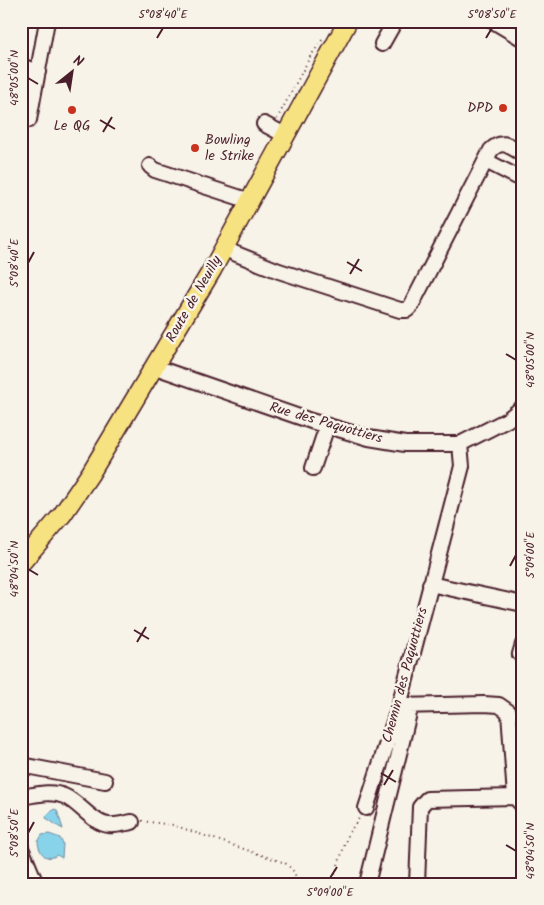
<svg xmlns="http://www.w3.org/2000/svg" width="544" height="905" font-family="Kalam,sans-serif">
<rect width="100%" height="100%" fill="#f7f3e8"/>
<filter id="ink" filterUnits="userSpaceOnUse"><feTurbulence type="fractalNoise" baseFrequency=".02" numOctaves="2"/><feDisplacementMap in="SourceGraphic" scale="10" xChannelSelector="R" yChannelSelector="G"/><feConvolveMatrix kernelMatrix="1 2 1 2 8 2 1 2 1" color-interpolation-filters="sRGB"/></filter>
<g filter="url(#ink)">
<!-- green -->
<path fill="#a9d999" stroke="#7a7c62" d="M21 74 29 77 21 116Z"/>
<!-- water -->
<path fill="#89d3ea" stroke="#708b9e" d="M54 809 57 810 63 829C56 826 52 821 46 818V816Z
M49 834 60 838 63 844 62 858 57 855C46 862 39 853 38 842L42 835Z"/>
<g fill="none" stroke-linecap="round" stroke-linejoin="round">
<defs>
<path id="minor" d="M493 21 523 39
M382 44 395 21
M21 66 38 72
M29 120 47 21
M264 124 285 135
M486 161 523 180
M150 166 155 170 250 201
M224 247 234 253 279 271 400 310H407L411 306 491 150C503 138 510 147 523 154
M155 367 311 421 369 438 405 444H460L507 420 523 407
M313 468 327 426
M430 584 523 604
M523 644 520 654 523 656
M399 706 484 704 499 705 509 712 515 797 523 806
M21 765 105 781
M21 797C35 795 50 790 64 796 79 802 93 824 109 825 116 826 125 823 132 822
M366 808 399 706 462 466 460 444
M21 848 36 884
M367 884 411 705
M417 884 420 807 427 799 515 797"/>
<path id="major" d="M21 563 62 515 90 474 212 270 348 21"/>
</defs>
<!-- minor casing -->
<use href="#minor" stroke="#4a1f2b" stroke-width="18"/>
<!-- major casing -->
<use href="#major" stroke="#4a1f2b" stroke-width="21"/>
<!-- path -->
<path stroke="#4a1f2b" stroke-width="2" stroke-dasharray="1 4" stroke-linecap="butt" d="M277 119 310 57 322 40
M142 821 173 825 285 863C292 869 298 874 295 884
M332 884 348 834 360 817"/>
<!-- minor -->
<use href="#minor" stroke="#f7f3e8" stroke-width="14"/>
<!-- major -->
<use href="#major" stroke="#f7e281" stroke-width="18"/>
</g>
</g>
<!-- ticks -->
<path fill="none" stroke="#4a1f2b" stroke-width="2" d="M157 38 163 28M486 38 492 28M28 78 38 84M100 120 115 129M103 132 112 117M347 262 362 271M28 263 34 252M350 274 359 259M506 354 516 360M510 566 516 555M28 569 38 575M134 630 149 639M137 642 146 627M381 773 396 782M384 785 393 770M28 833 34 822M506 845 516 851M330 878 337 867"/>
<!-- markers -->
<g fill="#c8321e" stroke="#f7f3e8" stroke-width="2">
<circle cx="503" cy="108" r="5"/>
<circle cx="72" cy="110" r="5"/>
<circle cx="195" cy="148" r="5"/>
</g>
<g text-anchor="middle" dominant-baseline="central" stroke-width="5" stroke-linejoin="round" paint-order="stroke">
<!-- poi labels -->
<g font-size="14" fill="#4a1f2b" stroke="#f7f3e8" text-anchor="end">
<text x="493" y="108">DPD</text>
<text x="72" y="126" text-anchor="middle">Le QG</text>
<text x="205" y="140" text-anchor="start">Bowling<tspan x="205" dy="16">le Strike</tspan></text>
</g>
<!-- street labels -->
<g font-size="14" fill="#4a1f2b" stroke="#f7f3e8">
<text transform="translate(194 299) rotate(-60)">Route de Neuilly</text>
<text transform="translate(326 423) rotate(16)">Rue des Paquottiers</text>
<text transform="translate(405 675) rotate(-75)">Chemin des Paquottiers</text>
</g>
</g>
<!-- margin -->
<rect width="544" height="905" fill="none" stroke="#f7f3e8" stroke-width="55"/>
<!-- north arrow -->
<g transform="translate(72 72) rotate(30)" stroke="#f7f3e8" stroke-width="4" paint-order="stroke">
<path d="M0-4L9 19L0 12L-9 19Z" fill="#4a1f2b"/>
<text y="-8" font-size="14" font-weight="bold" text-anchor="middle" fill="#4a1f2b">N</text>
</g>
<rect x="28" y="28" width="488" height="850" fill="none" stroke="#4a1f2b" stroke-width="2"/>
<g font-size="12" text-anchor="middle" fill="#4a1f2b">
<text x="163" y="18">5°08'40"E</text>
<text x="492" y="18">5°08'50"E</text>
<text transform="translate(14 78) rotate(-90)" y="4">48°05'00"N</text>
<text transform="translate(14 263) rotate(-90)" y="4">5°08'40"E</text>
<text transform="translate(530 360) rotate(-90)" y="4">48°05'00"N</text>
<text transform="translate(530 555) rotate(-90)" y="4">5°09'00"E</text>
<text transform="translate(14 569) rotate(-90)" y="4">48°04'50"N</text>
<text transform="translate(14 833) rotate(-90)" y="4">5°08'50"E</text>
<text transform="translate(530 851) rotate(-90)" y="4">48°04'50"N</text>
<text x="330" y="896">5°09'00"E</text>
</g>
</svg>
